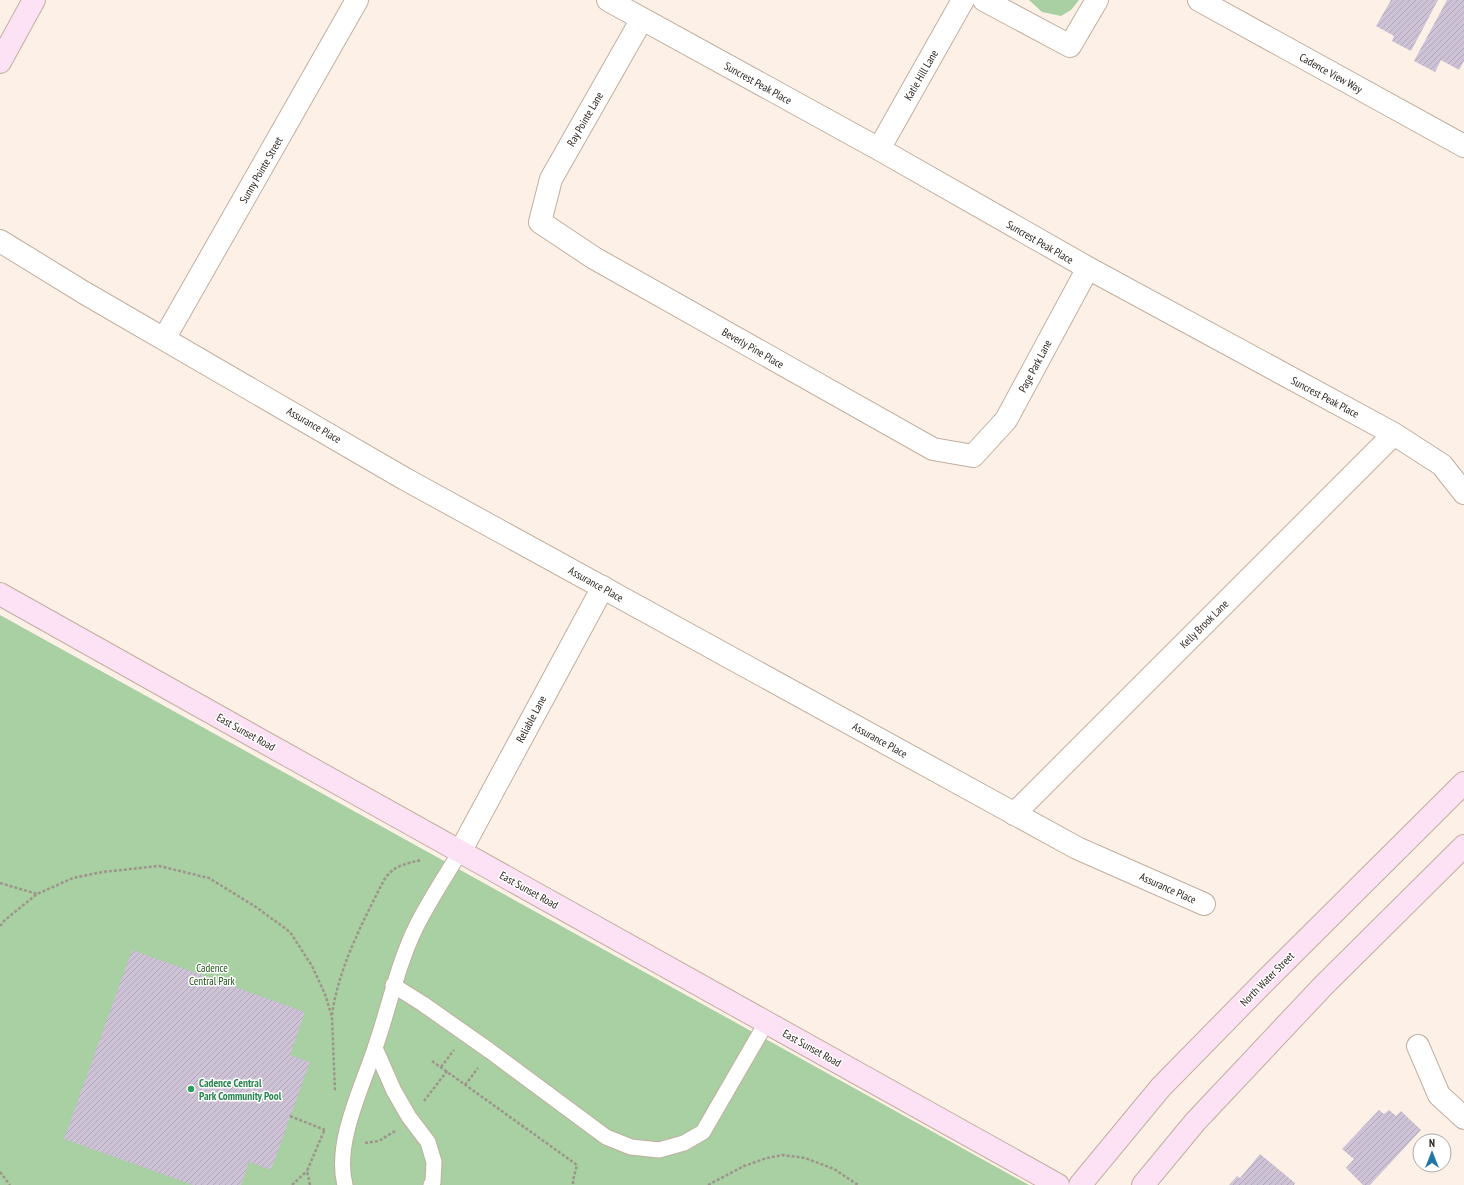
<svg xmlns="http://www.w3.org/2000/svg" width="1464" height="1185" font-family="'PT Sans Narrow',sans-serif">
<defs>
<pattern id="building-hatch" width="6" height="6" patternUnits="userSpaceOnUse"><rect width="6" height="6" fill="#cdc2d6"/><path d="M-1 1l2-2M0 6l6-6M5 7l2-2" fill="none" stroke="#b0a7b7"/></pattern>
</defs>
<rect width="100%" height="100%" fill="#fdf1e7"/>
<!-- park -->
<path fill="#a8d0a3" d="M1029 0H1079L1071 10 1061 16 1042 12Z
M0 615 1029 1185H0Z"/>
<!-- building -->
<path fill="url(#building-hatch)" d="M1391 0H1438L1411 51 1392 41 1394 36 1376 26Z
M1447 0H1464V61L1459 70 1441 60 1435 72 1414 61Z
M132 950 305 1012 290 1055 310 1062 271 1170 249 1162 241 1185H193L64 1139Z
M1379 1110 1384 1114 1389 1110 1396 1116 1401 1111 1421 1130 1370 1185H1363L1346 1168 1354 1159 1342 1149Z
M1260 1154 1295 1183 1294 1185H1229L1237 1176 1240 1178Z"/>
<g fill="none" stroke-linecap="round" stroke-linejoin="round">
<defs>
<path id="lane" d="M393 985 423 1004 490 1051 606 1137 631 1147 659 1150 684 1143 703 1132 766 1023
M375 1048 394 1091 409 1117 428 1142 434 1162 433 1182 431 1185
M345 1185C334 1143 362 1088 375 1048 389 1008 397 966 416 927 429 901 445 877 460 852"/>
<path id="street" d="M608 0 879 149 1088 268 1394 434 1442 465 1464 493
M984 0 1070 46 1097 0
M1199 0 1464 146
M642 19 551 179 540 222 594 258 933 449 973 456 1006 420 1088 268
M879 149 963 0
M0 241 83 292 405 479 1077 848 1204 904
M164 339 357 0
M1014 814 1394 434
M460 852 603 587
M1418 1046 1439 1095 1464 1118"/>
<path id="secondary" d="M0 62 34 0
M0 594 262 741 1058 1185
M1080 1185 1161 1087 1266 980 1464 783
M1143 1185 1195 1122 1323 986 1464 846"/>
</defs>
<!-- lane casing -->
<use href="#lane" stroke="#c1ae9e" stroke-width="17"/>
<!-- street casing -->
<use href="#street" stroke="#c1ae9e" stroke-width="24"/>
<!-- secondary casing -->
<use href="#secondary" stroke="#c1ae9e" stroke-width="24"/>
<!-- path -->
<path stroke="#9e948c" stroke-width="2.5" stroke-dasharray="3 2" stroke-linecap="butt" d="M0 883 37 894
M0 926 5 920 37 894 73 878 102 872 159 866 209 878 256 907 290 932 312 966 325 994 332 1017 335 1092
M332 1015C338 969 363 921 384 880 394 865 405 864 421 860
M432 1061 577 1165 573 1180V1185
M441 1067 454 1050
M465 1085 478 1068
M424 1101 447 1071
M290 1116 325 1130
M365 1143 379 1141 395 1131
M0 1172 10 1185
M292 1185 307 1171
M310 1185 307 1171 324 1131
M708 1185 744 1166 767 1158 783 1155 805 1158 834 1169 858 1185"/>
<!-- lane -->
<use href="#lane" stroke="#fff" stroke-width="15"/>
<!-- street -->
<use href="#street" stroke="#fff" stroke-width="22"/>
<!-- secondary -->
<use href="#secondary" stroke="#fde1f4" stroke-width="22"/>
</g>
<!-- markers -->
<circle fill="#2e9e5b" stroke="#fff" stroke-width="1.5" cx="191" cy="1089" r="4"/>
<g text-anchor="middle" dominant-baseline="central" stroke-width="3" stroke-linejoin="round" paint-order="stroke">
<!-- street labels -->
<g font-size="11" fill="#2c251f" stroke="#fff">
<text transform="translate(1331 73) rotate(29)">Cadence View Way</text>
<text transform="translate(921 75) rotate(-60)">Katie Hill Lane</text>
<text transform="translate(758 83) rotate(29)">Suncrest Peak Place</text>
<text transform="translate(585 119) rotate(-60)">Ray Pointe Lane</text>
<text transform="translate(261 170) rotate(-60)">Sunny Pointe Street</text>
<text transform="translate(1040 242) rotate(30)">Suncrest Peak Place</text>
<text transform="translate(753 348) rotate(30)">Beverly Pine Place</text>
<text transform="translate(1035 366) rotate(-62)">Page Park Lane</text>
<text transform="translate(1325 397) rotate(28)">Suncrest Peak Place</text>
<text transform="translate(314 425) rotate(30)">Assurance Place</text>
<text transform="translate(596 584) rotate(29)">Assurance Place</text>
<text transform="translate(1204 624) rotate(-45)">Kelly Brook Lane</text>
<text transform="translate(531 719) rotate(-62)">Reliable Lane</text>
<text transform="translate(246 732) rotate(29)">East Sunset Road</text>
<text transform="translate(880 740) rotate(29)">Assurance Place</text>
<text transform="translate(1168 888) rotate(24)">Assurance Place</text>
<text transform="translate(529 890) rotate(29)">East Sunset Road</text>
<text transform="translate(1267 979) rotate(-45)">North Water Street</text>
<text transform="translate(812 1048) rotate(29)">East Sunset Road</text>
</g>
<!-- park labels -->
<g font-size="11" fill="#195213" stroke="#fff">
<text x="212" y="968">Cadence<tspan x="212" dy="13">Central Park</tspan></text>
</g>
<!-- leisure labels -->
<g font-size="11" font-weight="bold" fill="#27864d" stroke="#fff" text-anchor="start">
<text x="199" y="1083">Cadence Central<tspan x="199" dy="13">Park Community Pool</tspan></text>
</g>
</g>
<!-- north arrow -->
<g transform="translate(1432 1153)"><circle r="19" fill="#ffffff" stroke="#aba8a5"/>
<path d="M0-3L7 15L0 10L-7 15Z" fill="#1f78a7"/>
<text y="-6" font-size="11" font-weight="bold" text-anchor="middle" fill="#2c251f">N</text>
</g>
</svg>
